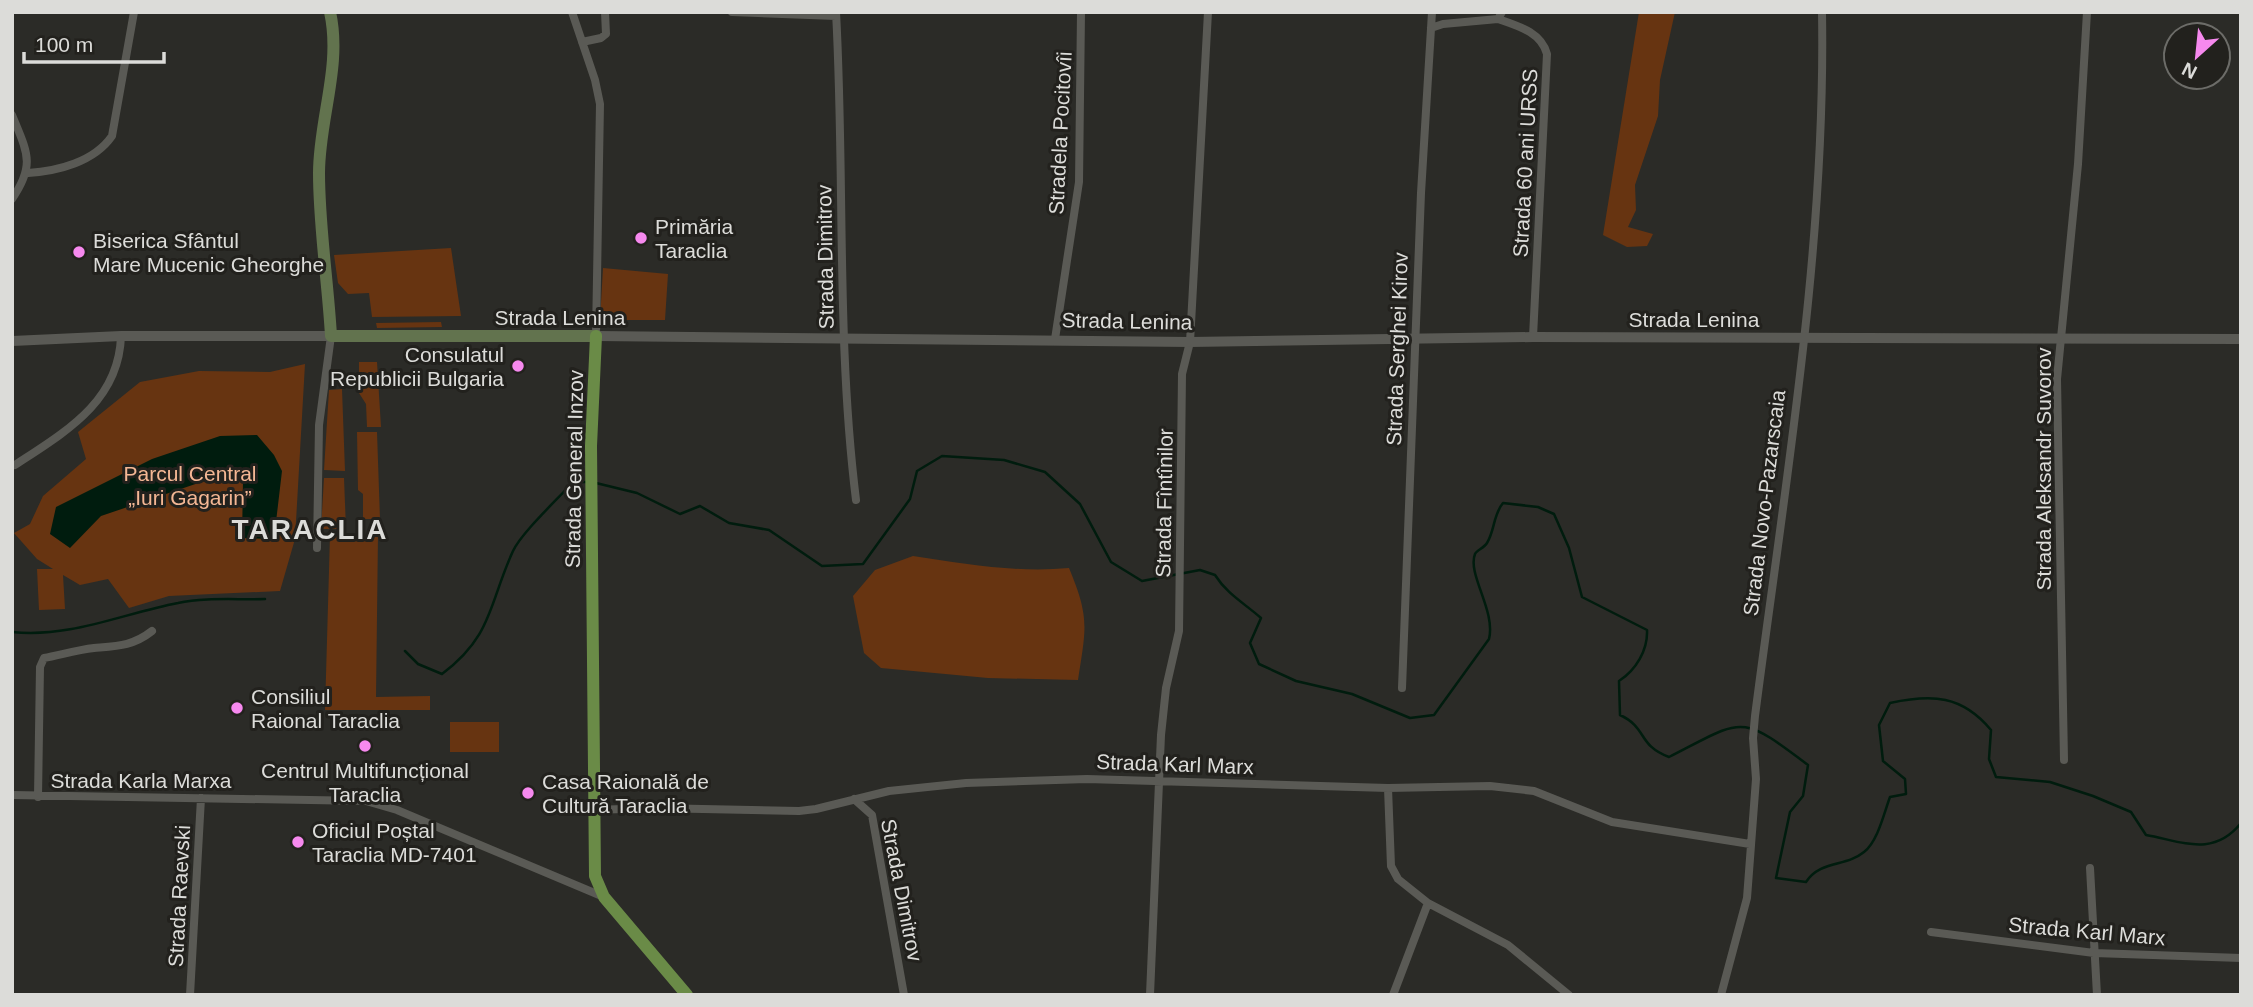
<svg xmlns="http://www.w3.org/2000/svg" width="2253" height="1007" font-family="Arial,sans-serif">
<rect width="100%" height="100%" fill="#2b2b27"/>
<!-- green -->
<path fill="#673411" d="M1639 12H1675L1660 80 1658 116 1635 185 1636 210 1628 227 1653 234 1647 246 1627 247 1603 235Z
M451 248 461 316 372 317 369 293 348 294 338 283 334 255Z
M603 268 668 274 665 320H600Z
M441 322 442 327 377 328 376 323Z
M359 362H377L381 427H367L366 404 359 393Z
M305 364 295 539 280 591 169 596 129 608 108 579 80 585 63 575 65 609 39 610 37 569H53L37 559 14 533 30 524 43 496 86 459 78 432 140 382 199 371 270 372Z
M342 389 345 471 324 470 329 390Z
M357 432H377L380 519H363V494L358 490Z
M324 478H344L346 529H321Z
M330 535H378L376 697 430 696V710H325Z
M913 556C965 564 1017 573 1069 568 1090 618 1086 628 1078 680L988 678 881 668 864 653 853 596 875 570Z
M450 722H499V752H450Z"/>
<!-- water -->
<path fill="#001c0e" d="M257 435 274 455 282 471 274 539 242 538 243 481 235 476 222 475 101 516 70 548 50 534 56 507 152 459 220 436Z"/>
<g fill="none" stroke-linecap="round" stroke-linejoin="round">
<!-- stream -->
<path stroke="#001c0e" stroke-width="2.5" d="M596 483 637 493 680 514 700 506 729 523 769 530 822 566 863 564 910 499 917 471 942 456 1004 460 1045 472 1080 504 1111 562 1142 581 1200 570 1215 575C1227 594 1244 603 1261 618L1250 643 1259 664 1296 681 1352 694 1410 718 1434 715 1489 639C1496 611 1467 574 1475 554 1477 550 1484 548 1487 543 1495 530 1493 515 1503 503L1538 507 1554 514 1569 548 1582 597 1647 630C1648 650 1636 670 1619 681L1620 715C1648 728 1637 745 1669 757 1744 719 1738 712 1808 765L1803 796 1790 812 1776 878 1806 882C1820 860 1846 867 1864 852 1878 841 1884 813 1890 797L1906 794 1905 779 1883 761 1879 725 1890 703C1932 694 1962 695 1991 730L1989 759 1996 777 2050 782 2093 796 2131 812 2146 835C2181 841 2213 858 2241 823
M12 632C71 638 121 614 178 603 205 597 237 600 265 599
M405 651 418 664 442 674C493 636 489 603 513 551 522 532 558 499 573 482H586"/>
<!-- minor -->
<path stroke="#5a5a55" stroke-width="8" d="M572 12 595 80 600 104 596 336
M732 12 836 16
M836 12C845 175 836 338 856 500
M1498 19C1518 26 1541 32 1547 54L1533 337
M1431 28 1443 24 1498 19 1502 12
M582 42 601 38 606 34 605 12
M12 115C27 152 36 164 12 199
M28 173C58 171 94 162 112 136L134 12
M1055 339 1079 182 1081 12
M15 465C65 432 119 402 121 336
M317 548 319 425 331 336
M1402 688 1421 193 1432 12
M2064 760 2057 379 2078 164 2087 12
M1388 788 1391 866 1398 879 1428 903 1508 945 1569 995
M12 795 366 801 397 810 604 897
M38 797 40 667 44 658C60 655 77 650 94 648 117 646 133 646 152 631
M854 799 872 815 904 995
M593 810 654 808 799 811 816 809 889 791 966 783 1087 779 1388 788 1490 786 1534 791 1612 822 1750 844
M2090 868 2097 995
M1931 932 2094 953 2241 958
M190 995 201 798
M1150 995 1161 735 1166 688 1179 631 1182 374 1190 342 1208 12
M1393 995 1428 903
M1721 995 1747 898 1756 779 1753 738 1755 716C1785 483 1826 248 1822 12"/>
<!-- tertiary -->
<path stroke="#5a5a55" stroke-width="10" d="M596 336 1190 342 1533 337 2241 339
M12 341 121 336H331"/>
<!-- secondary -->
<path stroke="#62734e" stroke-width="12" d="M330 12C342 66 319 119 319 173 319 227 328 282 331 336H596"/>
<!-- primary -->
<path stroke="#6a8b47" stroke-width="12" d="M596 336 591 446 595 876 604 897 687 995"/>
</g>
<!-- markers -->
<g fill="#f689ee" stroke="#22211d" stroke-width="2.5">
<circle cx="641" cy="238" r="7"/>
<circle cx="79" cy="252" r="7"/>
<circle cx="518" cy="366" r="7"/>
<circle cx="237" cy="708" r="7"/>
<circle cx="365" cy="746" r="7"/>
<circle cx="528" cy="793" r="7"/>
<circle cx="298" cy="842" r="7"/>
</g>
<g text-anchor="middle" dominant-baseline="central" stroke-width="6" stroke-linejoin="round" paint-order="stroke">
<!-- street labels -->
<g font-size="21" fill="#dcdcd9" stroke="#22211d">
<text transform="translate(1060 133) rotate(-87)">Stradela Pocitovîi</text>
<text transform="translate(1525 163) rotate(-87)">Strada 60 ani URSS</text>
<text transform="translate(825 257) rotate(-91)">Strada Dimitrov</text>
<text x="560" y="317">Strada Lenina</text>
<text x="1694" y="319">Strada Lenina</text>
<text transform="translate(1127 321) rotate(1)">Strada Lenina</text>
<text transform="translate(1397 349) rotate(-88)">Strada Serghei Kirov</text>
<text transform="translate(574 469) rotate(-89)">Strada General Inzov</text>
<text transform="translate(2043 469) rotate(-90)">Strada Aleksandr Suvorov</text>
<text transform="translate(1164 503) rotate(-89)">Strada Fîntînilor</text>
<text transform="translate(1764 503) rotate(-83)">Strada Novo-Pazarscaia</text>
<text transform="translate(1175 764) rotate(2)">Strada Karl Marx</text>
<text x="141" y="780">Strada Karla Marxa</text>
<text transform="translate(902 890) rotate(79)">Strada Dimitrov</text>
<text transform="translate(179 896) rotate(-87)">Strada Raevski</text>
<text transform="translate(2087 931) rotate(5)">Strada Karl Marx</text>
</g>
<!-- poi labels -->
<g font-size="21" fill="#dcdcd9" stroke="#22211d" text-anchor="start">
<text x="655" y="226">Primăria<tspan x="655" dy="24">Taraclia</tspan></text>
<text x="93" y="240">Biserica Sfântul<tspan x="93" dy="24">Mare Mucenic Gheorghe</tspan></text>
<text x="504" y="354" text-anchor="end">Consulatul<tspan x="504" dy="24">Republicii Bulgaria</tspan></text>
<text x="251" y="696">Consiliul<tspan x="251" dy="24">Raional Taraclia</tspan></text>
<text x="365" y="770" text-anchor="middle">Centrul Multifuncțional<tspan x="365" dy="24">Taraclia</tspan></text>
<text x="542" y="781">Casa Raională de<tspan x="542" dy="24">Cultură Taraclia</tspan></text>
<text x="312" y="830">Oficiul Poștal<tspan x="312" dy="24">Taraclia MD-7401</tspan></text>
</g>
<!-- park labels -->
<g font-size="21" fill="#f4b794" stroke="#22211d">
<text x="190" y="473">Parcul Central<tspan x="190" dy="24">„Iuri Gagarin”</tspan></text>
</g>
<!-- district labels -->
<g font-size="28" font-weight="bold" letter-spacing="2" fill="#dcdcd9" stroke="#22211d">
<text x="310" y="529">TARACLIA</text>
</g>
</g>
<!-- border -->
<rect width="2253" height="1007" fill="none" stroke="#dcdcd9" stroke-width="28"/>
<!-- north arrow -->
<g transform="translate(2197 56) rotate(207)"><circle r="33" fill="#22211d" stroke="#6c6c68" stroke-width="2"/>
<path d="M0-5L12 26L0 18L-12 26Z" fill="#f689ee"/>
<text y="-10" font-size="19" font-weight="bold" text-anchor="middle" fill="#dcdcd9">N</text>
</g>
<!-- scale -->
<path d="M24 52v10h140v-10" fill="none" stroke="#dcdcd9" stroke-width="3.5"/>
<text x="35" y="52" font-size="21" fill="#dcdcd9" stroke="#22211d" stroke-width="5" paint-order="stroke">100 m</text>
</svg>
